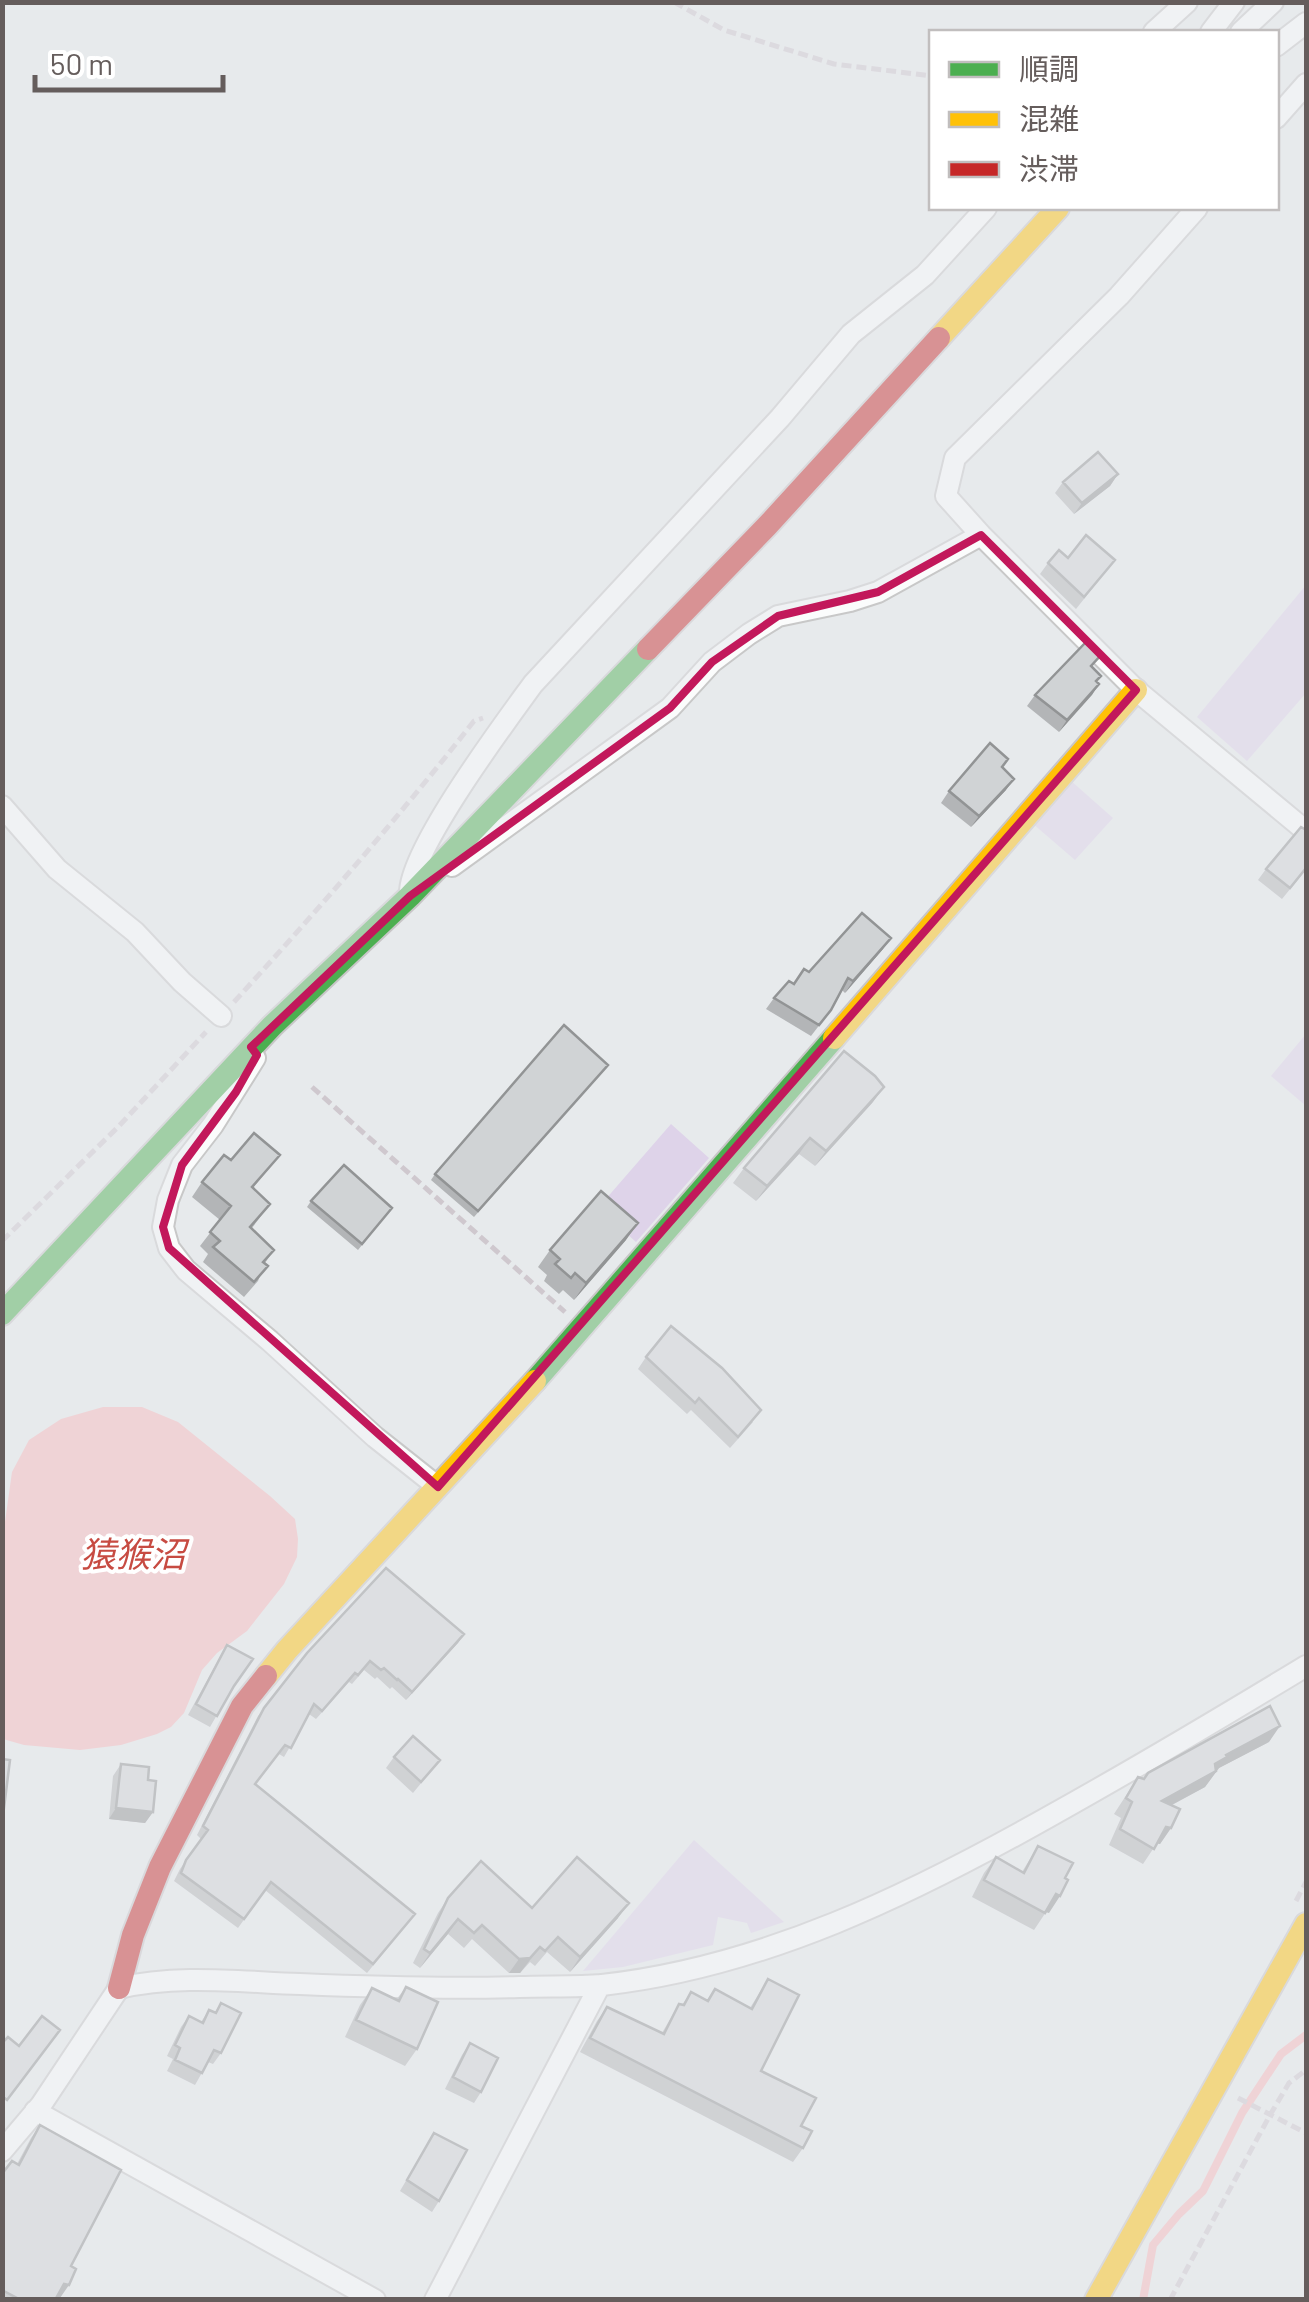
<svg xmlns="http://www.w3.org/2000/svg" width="1309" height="2302" font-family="Barlow,'Noto Sans JP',sans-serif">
<rect width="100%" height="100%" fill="#e7eaec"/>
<!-- green -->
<path fill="#ded3e9" d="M1306 585V693L1247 761 1197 717Z
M1070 780 1113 818 1075 860 1032 823Z
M1306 1034V1106L1271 1076Z
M671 1124 709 1158 636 1242 598 1208Z
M694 1840 784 1922 751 1933 747 1923 718 1917 713 1945 623 1967 583 1971Z"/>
<!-- water -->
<path fill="#f8b9ba" d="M103 1407H142L178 1422 270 1496 295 1519 298 1539 297 1557 284 1584 247 1631 217 1653 202 1670 184 1713 171 1727 157 1734 121 1745 80 1750 24 1745 3 1739V1536L12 1472 29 1440 61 1419Z"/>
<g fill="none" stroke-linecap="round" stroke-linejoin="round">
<!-- stream -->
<path stroke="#f8b9ba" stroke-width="8" d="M1143 2300 1153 2245 1179 2214 1203 2191 1242 2113 1281 2054 1306 2035"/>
<defs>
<path id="street" d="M1154 32 1187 2
M1211 32 1234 2
M1241 32 1273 2
M1276 46 1306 23
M1276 118 1306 84
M1197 208 1119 296 955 458 946 496 981 535 1136 690 1306 831
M2 806 57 869 135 932 182 982 221 1016
M452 866 670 708 712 662 749 634 778 616 850 601 878 592 981 535
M410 892C411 848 504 724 533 684L780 418 851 334 925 275 986 208
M255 1058 213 1125 182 1165 168 1200 163 1227 169 1248 186 1270 270 1341 375 1437 438 1487
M35 2111 375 2300
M2 2151 41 2105 119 1988C178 1974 240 1982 300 1984 373 1987 446 1989 519 1987 547 1986 575 1987 602 1985 764 1967 912 1894 1052 1815 1138 1767 1222 1717 1306 1666
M435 2300 600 1985"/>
<path id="fast" d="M2 1314 272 1026 410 896 648 649
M535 1381 834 1038"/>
<path id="slow" d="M939 338 1058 208
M834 1038 1136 690
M266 1676 287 1650 535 1381
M1096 2300 1306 1924"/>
<path id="jam" d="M648 649 767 526 939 338
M119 1988 133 1935 160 1867 242 1706 266 1676"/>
</defs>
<!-- street casing -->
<use href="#street" stroke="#c8c8c8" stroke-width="24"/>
<!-- fast casing -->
<use href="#fast" stroke="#c8c6c7" stroke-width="26"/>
<!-- slow casing -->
<use href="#slow" stroke="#c8c6c7" stroke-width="26"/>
<!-- jam casing -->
<use href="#jam" stroke="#c8c6c7" stroke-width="26"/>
<!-- path -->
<path stroke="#cfc8ce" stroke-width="5" stroke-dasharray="10 5" stroke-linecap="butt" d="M674 2 724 30 834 64 932 76
M234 1002C317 911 398 818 474 721L483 718
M312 1087 565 1312
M2 1241 119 1126 206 1032
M1296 1901 1306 1882
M1238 2098 1306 2133
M1170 2300 1270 2115 1289 2083 1306 2070"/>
<!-- street -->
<use href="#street" stroke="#fbfcfc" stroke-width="20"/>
<!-- fast -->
<use href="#fast" stroke="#4caf50" stroke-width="22"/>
<!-- slow -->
<use href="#slow" stroke="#ffc107" stroke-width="22"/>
<!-- jam -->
<use href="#jam" stroke="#c62828" stroke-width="22"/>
</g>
<!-- wall -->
<path fill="#b3b5b7" d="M1118 474 1110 486 1074 514 1055 493 1063 482Z
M1068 558 1115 560 1076 609 1040 574 1048 563Z
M1092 667 1099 684 1059 732 1027 706 1035 695Z
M1002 767 1006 790 971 827 941 803 949 791Z
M1306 830V874L1304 872 1282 899 1258 880 1266 869Z
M883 949 845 993 842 990 831 1010 811 1036 766 1009 774 998 809 972Z
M608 1065 474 1217 431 1180 435 1174Z
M873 1102 815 1166 799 1154 756 1201 733 1183 744 1168Z
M280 1155 253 1188 270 1204 252 1228 274 1250 265 1263 258 1281 244 1297 203 1262 208 1254 200 1246 220 1220 192 1197 202 1182 231 1160Z
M311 1201 392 1208 358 1250 307 1207Z
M626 1240 574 1300 563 1290 559 1294 544 1281 547 1275 538 1267 550 1250Z
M646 1357 753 1422 730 1448 691 1410 687 1414 638 1369Z
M464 1634 406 1700 392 1687 390 1689 377 1677 375 1679 364 1670 352 1684 349 1682 316 1719 309 1714 284 1757 279 1754 255 1785 409 1922 367 1973 265 1890 238 1928 174 1881 180 1869 201 1839 197 1835 258 1716 307 1653Z
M227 1645 233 1687 210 1727 188 1715 220 1657Z
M1269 1742 1219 1768 1205 1787 1172 1805 1171 1828 1160 1844 1157 1843 1143 1864 1109 1845 1121 1818 1114 1814 1138 1777 1144 1779Z
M394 1757 440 1760 413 1793 386 1768Z
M121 1764 153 1812 145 1823 109 1819 113 1776Z
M1038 1846 1049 1913 1046 1912 1034 1930 972 1897 984 1873 996 1857 1022 1872Z
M448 1898 532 1908 618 1918 570 1972 547 1952 535 1966 530 1962 520 1973H509L472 1939 464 1948 448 1934 420 1968 413 1963 438 1913Z
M768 1979 761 2071 801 2126 803 2148 793 2162 580 2052 597 2021 607 2007 662 2033 679 2004 682 2005 691 1992 707 2000 715 1989 750 2008Z
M406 1987 417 2049 405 2066 345 2037 360 2005 372 1988 396 2000Z
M221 2003V2053L213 2064 208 2062 195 2085 167 2071 173 2059 167 2056 181 2027 189 2016 201 2022 209 2010 215 2012Z
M470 2043 481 2092 474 2103 445 2089 462 2055Z
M40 2125 71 2266 60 2298 2 2300 3 2174 17 2164 31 2138Z
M434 2133 439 2201 432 2212 400 2191Z"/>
<!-- shaded-wall -->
<path fill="#929495" d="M1118 474 1110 486 1074 514 1082 503Z
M1099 684 1092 695 1059 732 1067 720Z
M1014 779 1006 790 971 827 979 816Z
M891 938 883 949 845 993 853 981Z
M884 1087 873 1102 815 1166 826 1151Z
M810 1138 799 1154 756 1201 767 1186Z
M638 1223 626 1240 574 1300 586 1283Z
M464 1634 458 1643 406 1700 412 1692Z
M1280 1726 1269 1742 1219 1768 1205 1787 1151 1816 1162 1801 1226 1755Z
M116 1808 153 1812 145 1823 109 1819Z
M1166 1827 1171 1828 1160 1844 1155 1843Z
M1056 1894 1060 1896 1049 1913 1044 1911Z
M629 1903 618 1918 570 1972 580 1957Z
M458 1919 448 1934 420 1968 430 1953Z
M540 1947 520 1973H509L519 1959Z
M64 2284 69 2285 60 2298 54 2297Z"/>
<!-- building -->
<path fill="#d0d3d5" stroke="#929495" stroke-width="2.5" d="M1098 452 1118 474 1082 503 1063 482Z
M1086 535 1115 560 1084 597 1048 563 1059 550 1068 558Z
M1087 641 1101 655 1091 666 1101 676 1096 681 1099 684 1067 720 1035 695Z
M990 743 1008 759 1002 767 1014 779 979 816 949 791Z
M1301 827 1306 830V868L1290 888 1266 869Z
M862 913 891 938 853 981 848 978 831 1010 819 1025 774 998 789 981 794 984 804 969 809 972Z
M564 1025 608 1065 478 1211 435 1174Z
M844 1051 875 1076 884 1087 826 1151 810 1138 767 1186 744 1168Z
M254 1133 280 1155 252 1187 270 1204 250 1227 274 1250 263 1262 268 1266 254 1282 213 1247 220 1241 210 1232 231 1206 202 1182 224 1155 231 1160Z
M344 1165 392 1208 362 1244 311 1201Z
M601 1191 638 1223 586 1283 575 1273 571 1278 555 1264 560 1259 550 1250Z
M671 1326 722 1368 761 1410 738 1437 699 1398 695 1403 646 1357Z
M386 1568 464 1634 412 1692 398 1679 397 1680 384 1668 381 1670 370 1661 358 1675 355 1673 322 1711 314 1704 291 1748 285 1745 255 1784 415 1914 373 1964 271 1882 244 1919 181 1873 186 1860 208 1830 203 1826 264 1708 307 1653Z
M227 1645 253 1659 234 1686 217 1716 196 1704Z
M1270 1706 1280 1726 1226 1755 1227 1757 1215 1764 1216 1771 1162 1801 1180 1809 1171 1828 1166 1827 1154 1849 1120 1829 1132 1802 1126 1798 1138 1777 1144 1779 1148 1773Z
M413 1736 440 1760 421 1782 394 1757Z
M2 1759 10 1760 2 1824Z
M121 1764 149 1767 148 1780 156 1781 153 1812 116 1808Z
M1038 1846 1073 1863 1065 1878 1068 1880 1060 1896 1056 1894 1045 1913 984 1880 996 1857 1024 1873Z
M577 1857 629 1903 580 1957 558 1937 545 1951 540 1947 530 1958 519 1959 482 1925 474 1933 458 1919 430 1953 424 1949 448 1898 481 1861 532 1908Z
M768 1979 799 1995 761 2071 816 2098 801 2126 812 2131 803 2148 590 2038 607 2007 664 2034 679 2004 684 2005 691 1992 708 2001 715 1989 752 2009Z
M406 1987 438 2002 417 2049 356 2020 372 1988 399 2001Z
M221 2003 241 2013 221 2053 214 2050 202 2073 175 2060 180 2048 175 2045 189 2016 203 2023 209 2010 216 2013Z
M42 2016 60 2030 7 2100 2 2096V2043L8 2037 19 2046Z
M470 2043 498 2058 481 2092 453 2077Z
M40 2125 121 2170 71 2266 76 2269 69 2285 64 2284 55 2300H21L2 2290V2174L12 2161 19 2165Z
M434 2133 467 2150 439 2201 407 2180Z"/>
<!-- marked area -->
<path d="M0 0H1309V2302H0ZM981 535 1136 690 438 1487 169 1248 163 1227 182 1165 236 1092 257 1055 251 1047 410 896 670 708 712 662 778 616 878 592Z" fill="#e7eaec" fill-opacity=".55" fill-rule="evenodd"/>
<path fill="none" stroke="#c2185b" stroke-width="8" stroke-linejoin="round" d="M981 535 1136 690 438 1487 169 1248 163 1227 182 1165 236 1092 257 1055 251 1047 410 896 670 708 712 662 778 616 878 592Z"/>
<g text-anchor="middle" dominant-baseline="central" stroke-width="8" stroke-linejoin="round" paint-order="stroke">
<!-- water labels -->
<g font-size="35" font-style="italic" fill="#c74b42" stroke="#fff">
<text x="133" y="1553">猿猴沼</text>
</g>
</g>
<!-- border -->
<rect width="1309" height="2302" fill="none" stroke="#655d5c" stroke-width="10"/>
<!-- legend -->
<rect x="929" y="30" width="350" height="180" fill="#ffffff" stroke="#c1bebe" stroke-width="2.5"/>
<rect x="949" y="62" width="50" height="15" fill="#4caf50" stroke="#c1bebe" stroke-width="2.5"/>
<text x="1019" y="80" font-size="30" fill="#655d5c">順調</text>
<rect x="949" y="112" width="50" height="15" fill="#ffc107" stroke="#c1bebe" stroke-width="2.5"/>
<text x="1019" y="130" font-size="30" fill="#655d5c">混雑</text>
<rect x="949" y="162" width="50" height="15" fill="#c62828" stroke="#c1bebe" stroke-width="2.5"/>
<text x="1019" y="180" font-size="30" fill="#655d5c">渋滞</text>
<!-- scale -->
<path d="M35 75v15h188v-15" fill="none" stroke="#655d5c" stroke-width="5"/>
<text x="50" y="75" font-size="30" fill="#655d5c" stroke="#ffffff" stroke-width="8" paint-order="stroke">50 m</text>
</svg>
